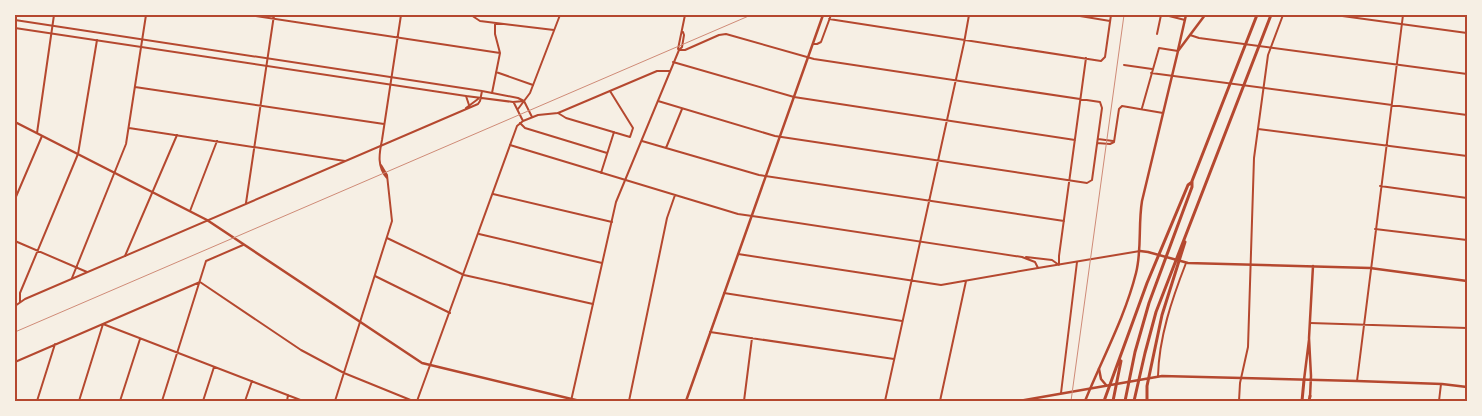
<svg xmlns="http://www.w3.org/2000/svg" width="1482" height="416" font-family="'Noto Sans',sans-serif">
<rect width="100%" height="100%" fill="#f6efe4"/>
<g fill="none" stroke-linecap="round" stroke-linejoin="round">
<!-- minor -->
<path stroke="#b5482f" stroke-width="2" d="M249 15 500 53
M471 15 480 21 554 30
M1074 15 1110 21
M1165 15 1185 20
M829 19 1101 61 1105 57 1111 15
M1157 34 1161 15
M1190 35 1199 38 1467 74
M813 44H817L821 42 831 15
M673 62 794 97 1075 140
M1124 65 1152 69
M496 72 533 85
M1151 73 1467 115
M135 87 384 124
M492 93 500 53 495 34V23
M466 96 469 105
M658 101 775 136 1087 183 1092 180 1102 108 1100 102 814 59 726 34 719 35 685 50H679
M1142 108 1159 48 1178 51
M558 113 566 118 630 137 633 128 610 91
M520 123 525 128 607 153
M129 128 345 161
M1258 129 1467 156
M37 133 54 15
M1098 139 1113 141
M642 141 759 175 1064 221
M1097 143 1110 144 1114 142 1119 109 1122 106 1163 113
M510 145 738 214 752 216
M666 148 682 109
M601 173 614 132
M387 178C377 167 379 154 382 140L401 15
M1380 186 1467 198
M493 194 612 222
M15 199 42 136
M246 203 274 15
M190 211 217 141
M1375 229 1467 240
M479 234 602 263
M387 238 464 275 593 304
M15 241 87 272
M738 254 941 285 1038 268
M125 256 177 135
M1059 264V256L1086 58
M375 276 450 313
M72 278 126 144 146 15
M724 293 902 321
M20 302V293L78 154 97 40
M1310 323 1467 328
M710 332 894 359
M15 362 200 282 301 350 344 373 413 401
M1158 376C1159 337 1172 299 1186 263
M1357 381 1403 15
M1061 393 1077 262
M37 401 55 344
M79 401 103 324 303 401
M120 401 140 339
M162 401 206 261 243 245
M203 401 214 367
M245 401 252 381
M287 401 288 395
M335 401 392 221 387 175 381 165
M629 401 667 218 675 195
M744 401 752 338
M885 401 964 43 969 15
M940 401 966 281
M1439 401 1441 384"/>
<!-- tertiary -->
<path stroke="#b5482f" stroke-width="2" d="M1335 15 1467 33
M15 20 482 91 518 98 524 101
M15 28 466 96 513 102 524 101
M678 49 685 15
M524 101 532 117
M514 103 523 121
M466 108 478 99
M518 109 530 93 560 15
M752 216 1022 257 1035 262 1038 268 1140 251
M1026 257 1052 260 1059 265
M15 306 25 299 478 104 480 101 482 91
M15 400 18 401
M417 401 517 126 523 121 538 115 558 113 657 71H670
M571 401 616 202 679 50 682 47 684 35 683 32
M1239 401 1240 383 1248 347 1254 158 1268 55 1283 15"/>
<!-- secondary -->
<path stroke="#b5482f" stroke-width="2.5" d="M1178 50 1186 15
M15 122 207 220 422 363 580 401
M1140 251 1148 252 1188 263 1370 268 1467 281
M1099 369 1101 379 1106 385
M1304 380 1309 340
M1310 397 1311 376 1309 338 1313 266
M1019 401 1162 376 1357 381 1442 384 1467 387"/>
<!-- primary -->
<path stroke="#b5482f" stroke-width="2.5" d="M686 401 823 15
M1085 401C1102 359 1125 317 1136 273 1142 250 1138 225 1142 201L1178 51 1205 15"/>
<!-- motorway -->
<path stroke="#b5482f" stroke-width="3" d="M1104 401 1147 283 1188 185 1192 182
M1113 401 1121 361
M1125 401 1135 352 1149 303 1192 187V181L1257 15
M1134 401 1145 353 1156 312 1271 15
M1147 401V386L1162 315 1185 242
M1302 401 1304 380
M1309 401 1310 396"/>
<!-- rail -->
<path stroke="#cf8b77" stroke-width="1" d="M15 332 751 15
M1071 401 1124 15"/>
</g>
<!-- border -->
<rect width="1482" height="416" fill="none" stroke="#f6efe4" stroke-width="32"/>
<rect x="16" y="16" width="1450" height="384" fill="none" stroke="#b5482f" stroke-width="2"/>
</svg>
